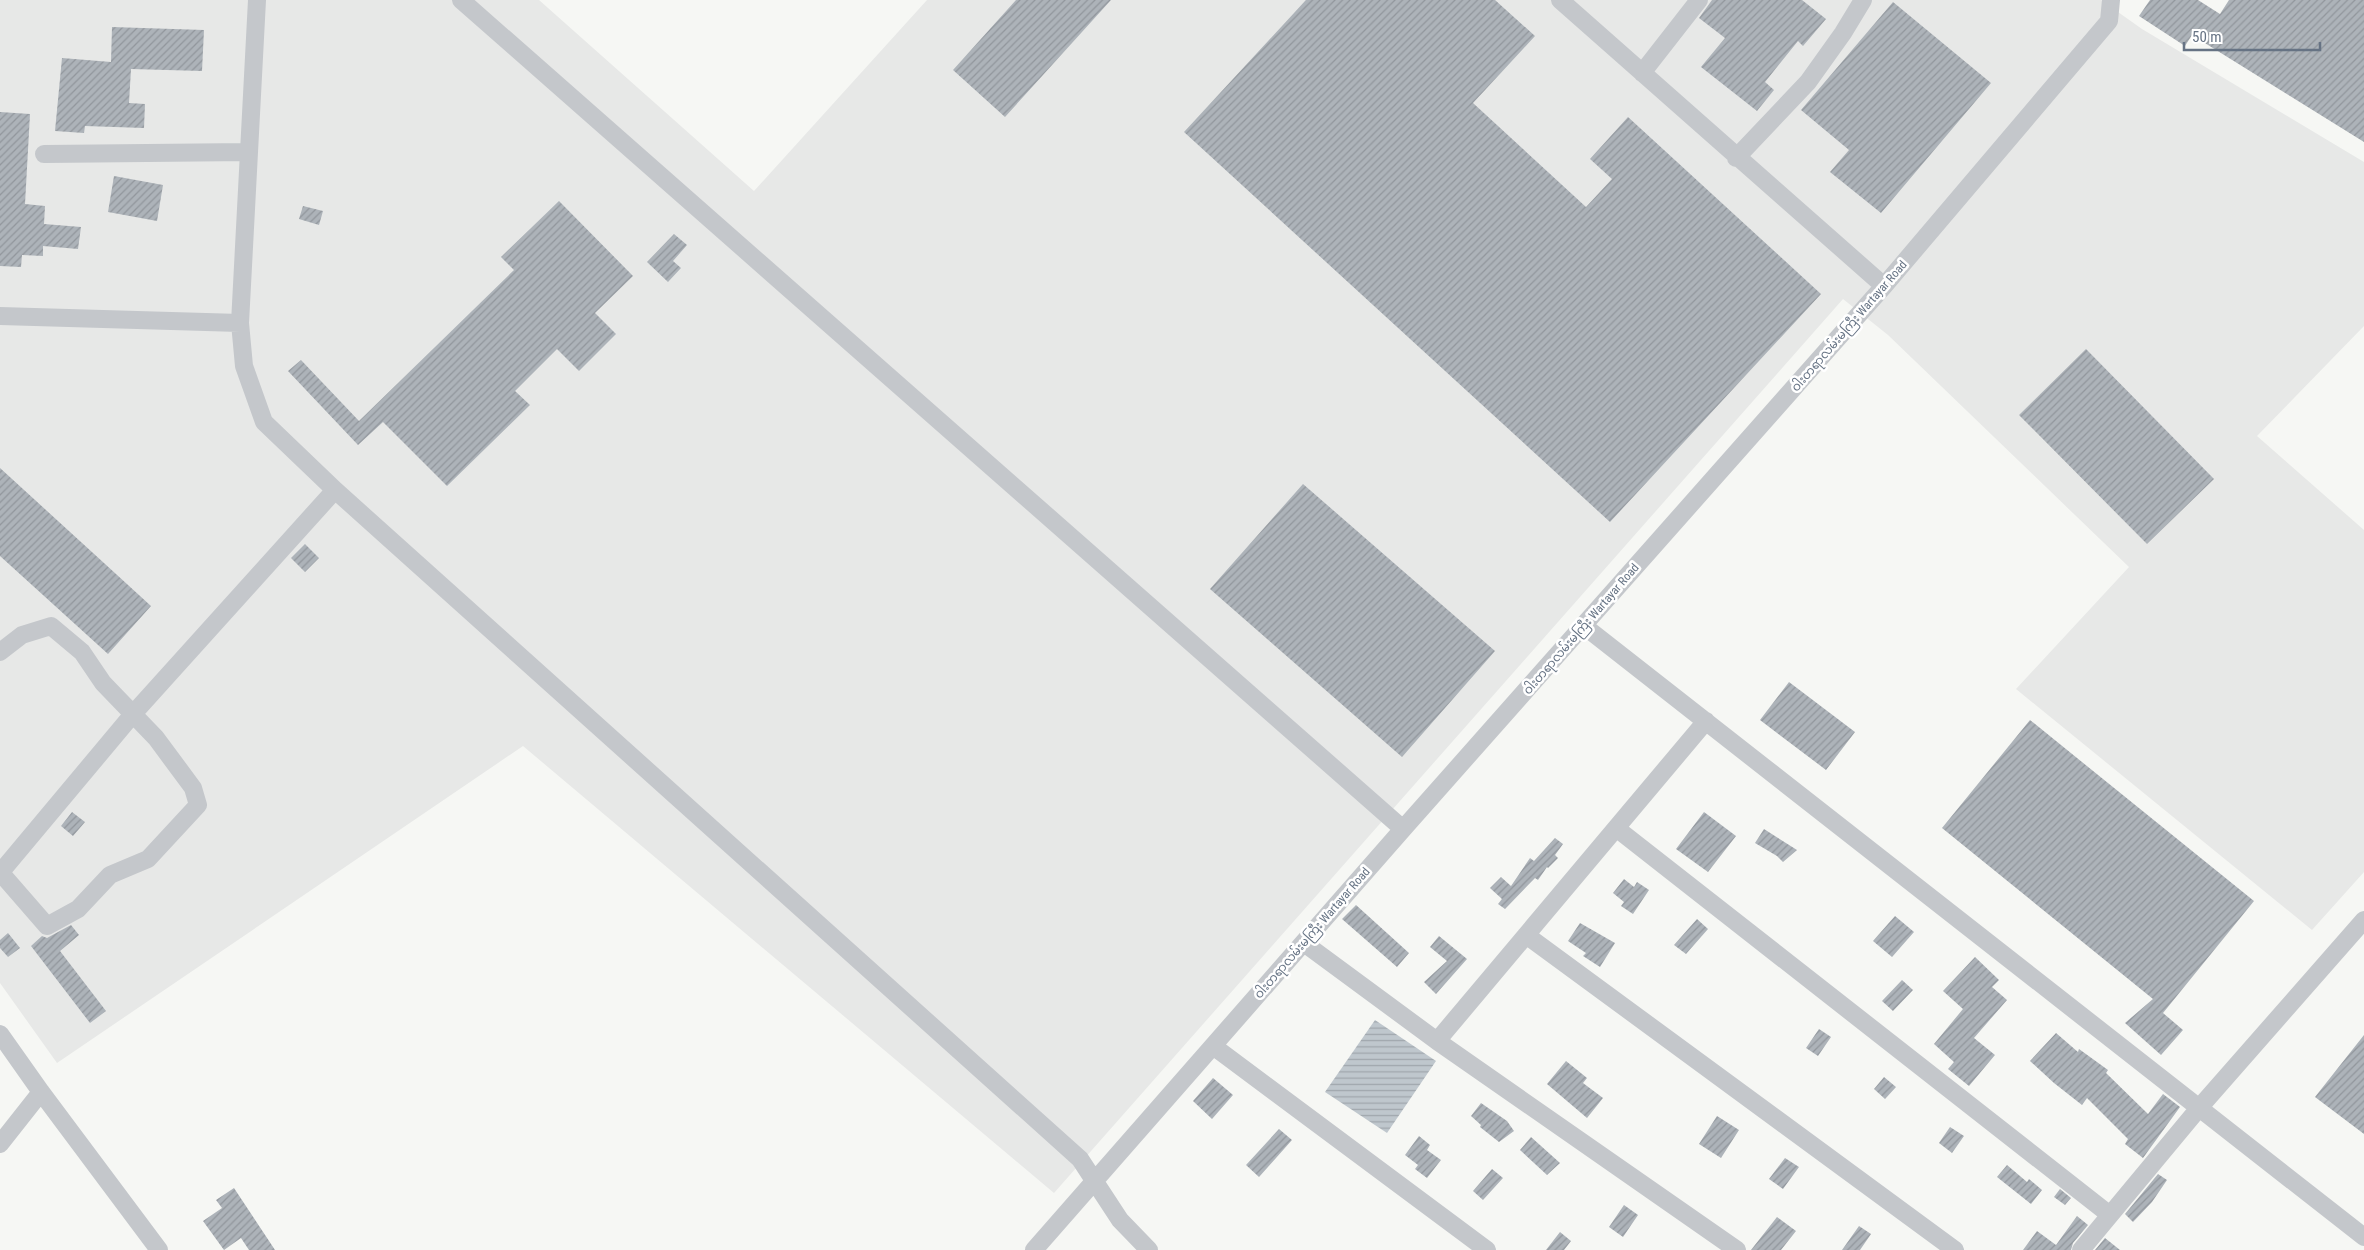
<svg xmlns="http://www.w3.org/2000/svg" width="2364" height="1250" font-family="'Roboto Condensed','Noto Sans Myanmar',sans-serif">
<defs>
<pattern id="water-rules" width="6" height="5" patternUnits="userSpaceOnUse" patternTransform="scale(1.25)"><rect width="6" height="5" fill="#bfc7cd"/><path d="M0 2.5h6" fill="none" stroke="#9fa6ac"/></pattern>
<pattern id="building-hatch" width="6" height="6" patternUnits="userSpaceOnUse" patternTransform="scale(1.25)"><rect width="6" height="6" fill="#adb3b9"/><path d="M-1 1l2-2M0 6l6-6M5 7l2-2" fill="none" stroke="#91969c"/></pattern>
</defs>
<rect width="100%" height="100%" fill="#f6f7f4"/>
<!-- built -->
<path fill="#e7e8e7" d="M0 0H539L754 191 927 0H2101L2142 29 2364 162V326L2257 436 2364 530V872L2312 930 2016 689 2129 567 1888 335 1843 299 1054 1193 523 746 57 1063 0 983Z"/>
<!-- water -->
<path fill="url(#water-rules)" d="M1375 1020 1436 1061 1387 1133 1325 1092Z"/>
<!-- building -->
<path fill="url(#building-hatch)" d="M1016 0H1111L1005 117 953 70Z
M1306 0H1495L1535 36 1473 103 1586 207 1612 179 1590 159 1628 117 1821 294 1610 522 1184 132Z
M1712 0H1802L1826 19 1803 46 1798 41 1765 82 1774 90 1757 111 1701 67 1725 38 1699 18Z
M2150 0H2198L2220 14 2229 0H2364V142L2192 35 2185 46 2139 16Z
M1893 2 1991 83 1881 213 1830 172 1849 150 1801 110Z
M112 27 204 30 202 71 131 69 129 103 145 104 144 128 85 126 84 133 55 131 62 58 111 62Z
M0 112 30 114 25 204 45 206 44 224 81 227 78 249 43 246V256L22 255 21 267 0 266Z
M114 176 163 185 157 221 108 212Z
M559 201 633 276 595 313 616 334 579 371 557 349 515 391 530 405 447 486 383 422 358 445 288 371 301 360 359 421 514 270 501 257Z
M303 206 323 211 319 225 299 219Z
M674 234 687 245 673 261 681 268 668 282 647 262Z
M2086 349 2214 479 2147 544 2019 415Z
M0 468 151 606 108 654 0 556Z
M1303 484 1495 651 1402 757 1210 589Z
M305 544 319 558 305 572 291 558Z
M1789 682 1855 732 1826 770 1760 720Z
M2030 720 2254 901 2163 1013 2183 1030 2161 1055 2125 1023 2153 999 1942 828Z
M72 812 85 822 73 836 61 826Z
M1704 812 1736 836 1708 872 1676 849Z
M1764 829 1797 850 1783 862 1777 856 1755 843Z
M1555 838 1563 844 1555 855 1558 858 1548 868 1547 867 1538 880 1535 878 1505 909 1498 904 1502 899 1490 888 1501 877 1511 886 1530 858 1534 861Z
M1624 879 1634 887 1637 882 1649 890 1633 914 1621 906 1624 902 1613 893Z
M1356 905 1409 953 1397 967 1342 919Z
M1895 916 1914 932 1892 957 1873 941Z
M1697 919 1708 929 1686 954 1674 945Z
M1580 923 1615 943 1600 967 1583 956 1586 953 1568 941Z
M71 925 79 935 60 951 106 1011 90 1023 31 946 42 936 47 938Z
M8 933 20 948 8 957 0 948V940Z
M1439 936 1467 959 1436 994 1424 982 1447 961 1430 947Z
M1975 957 1999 980 1992 987 2007 1000 1974 1038 1995 1055 1969 1086 1948 1069 1954 1062 1934 1044 1963 1009 1943 991Z
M1902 980 1913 990 1893 1011 1882 1001Z
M1819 1029 1831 1037 1818 1056 1806 1048Z
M2056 1033 2078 1052 2079 1049 2108 1070 2106 1073 2148 1114 2163 1094 2180 1107 2143 1158 2125 1144 2128 1139 2087 1098 2082 1105 2054 1083 2030 1061Z
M2364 1035V1134L2315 1097Z
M1566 1061 1587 1078 1583 1083 1603 1098 1587 1118 1547 1084Z
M1884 1077 1896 1087 1885 1099 1874 1089Z
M1213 1078 1233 1095 1212 1119 1193 1101Z
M1481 1103 1507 1121 1514 1131 1499 1142 1480 1127 1481 1125 1471 1116Z
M1717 1116 1739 1130 1721 1158 1699 1144Z
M1950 1127 1964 1136 1952 1153 1939 1143Z
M1279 1129 1292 1140 1259 1177 1246 1165Z
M1419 1136 1430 1145 1427 1150 1441 1160 1427 1178 1415 1169 1418 1165 1405 1155Z
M1531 1137 1560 1163 1547 1175 1520 1150Z
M1785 1158 1799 1167 1783 1189 1769 1179Z
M2007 1165 2027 1182 2029 1179 2042 1190 2031 1204 1997 1177Z
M1492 1169 1503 1178 1483 1200 1473 1191Z
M2158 1174 2167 1180 2152 1202 2133 1222 2125 1214Z
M234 1188 275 1250H249L241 1238 224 1250 203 1221 222 1208 216 1200Z
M2060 1189 2071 1198 2065 1205 2054 1197Z
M1624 1205 1638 1215 1623 1237 1609 1227Z
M2077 1216 2088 1225 2073 1243 2071 1250H2023L2037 1231 2056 1245Z
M1777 1217 1796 1231 1781 1250H1751Z
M1859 1226 1871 1234 1860 1250H1842Z
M1560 1232 1571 1241 1564 1250H1546Z
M2105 1238 2120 1250H2095Z"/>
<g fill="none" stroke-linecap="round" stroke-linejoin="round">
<!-- minor -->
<path stroke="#c4c7cb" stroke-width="18" d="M257 0 240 323 244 366 264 422 335 490 1080 1159 1120 1220 1149 1250
M461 0 1403 829
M1560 0 1884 286
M1642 73 1699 0
M44 154 249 152
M1736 158 1808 82 1843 33 1863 0
M0 316 240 323
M1584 626 2364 1237
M0 652 22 635 51 626 82 652 103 683 156 738 193 788 198 805 148 859 110 875 78 909 47 926 0 872
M1616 828 2110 1215
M0 873 133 714 335 490
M1526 935 1955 1250
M1304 943 1437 1041 1737 1250
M0 1034 41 1092 159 1250
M1437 1041 1706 721
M1213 1046 1487 1250
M0 1144 41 1092
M1034 1250 1403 829 1884 286 2109 21 2111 0
M2081 1250 2199 1108 2364 920"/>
</g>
<g text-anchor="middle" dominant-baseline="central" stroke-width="5" stroke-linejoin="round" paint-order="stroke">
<!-- street labels -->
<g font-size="12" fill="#667384" stroke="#fff">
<text transform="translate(1849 326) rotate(-49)">ဝါးတရာလမ်းမကြီး Wartayar Road</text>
<text transform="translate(1581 629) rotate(-49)">ဝါးတရာလမ်းမကြီး Wartayar Road</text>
<text transform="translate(1312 933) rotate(-49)">ဝါးတရာလမ်းမကြီး Wartayar Road</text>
</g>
</g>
<!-- scale -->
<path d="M2184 42v8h136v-8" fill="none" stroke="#667384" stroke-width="2.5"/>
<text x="2192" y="42" font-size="15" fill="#667384" stroke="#ffffff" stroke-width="4" paint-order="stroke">50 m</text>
</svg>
